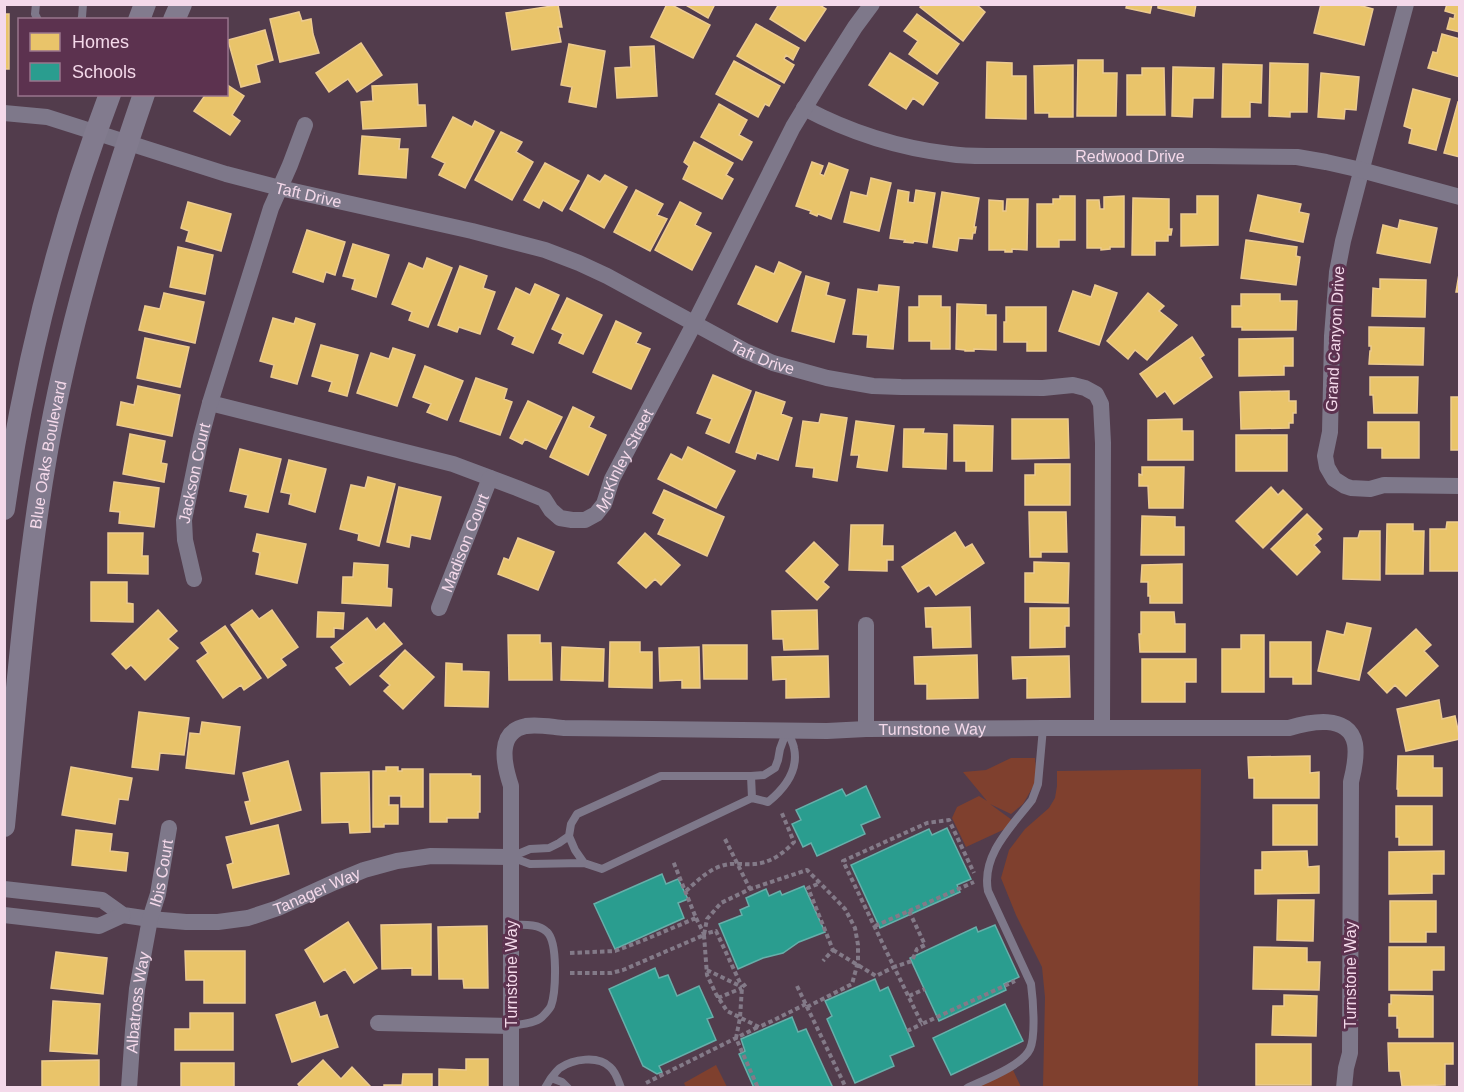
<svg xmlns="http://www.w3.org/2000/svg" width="1464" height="1092" font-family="Helvetica,sans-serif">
<rect width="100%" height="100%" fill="#523c4c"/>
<!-- green -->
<path fill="#7f402e" d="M1011 758H1035L1037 780 1023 804 1011 814 990 804 1012 820 1005 829 966 847 952 818 957 807 979 796 987 801 963 772 986 770Z
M1201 769 1198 1087H1043L1045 997 1042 967 1016 915 1001 878 1009 850 1025 829 1049 808 1055 798 1057 786V771Z
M716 1065 727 1087H686L684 1083Z
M1013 1070 1021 1087 974 1088Z"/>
<!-- homes -->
<path fill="#e9c46a" stroke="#ecca90" stroke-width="1.5" d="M667 4H670L710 25 693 58 651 37Z
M684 4H715L708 18Z
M818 4 826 9 805 41 770 19 779 4Z
M922 4H976L985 12 963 41 920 7Z
M1127 4H1152L1150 13 1126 8Z
M1158 4H1196L1194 16 1158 8Z
M1321 4H1355L1373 9 1364 45 1314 33Z
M1447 4H1460V32L1447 29 1450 18 1454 19 1455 14 1445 11Z
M558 5 562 27H558L561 42 512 50 506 13Z
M299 12 302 21 311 19 313 34 319 53 280 62 270 19Z
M4 14H9V69H4Z
M917 14 959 44 937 74 909 54 918 41 904 31Z
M756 24 799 48 793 60 786 55 784 59 794 65 784 83 737 56Z
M265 30 273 60 256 65 260 82 241 87 228 40Z
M1442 34 1460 39V77L1428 68 1433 52 1437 53Z
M361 43 382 75 357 92 348 79 329 92 316 73Z
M569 44 605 51 596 107 569 102 572 87 561 85Z
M654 46 657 96 617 98 615 68 631 67 630 47Z
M890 53 938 83 923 105 913 98 906 109 869 85Z
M1078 60H1103V73H1117L1116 116H1077Z
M734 61 780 86 769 106 765 104 758 117 716 94Z
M987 62 1012 63V76H1026V119L986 118Z
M1270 63 1308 64 1307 112H1290V117L1269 116Z
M1223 64 1262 65 1261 103 1250 102V117H1222Z
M1073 65V117H1049V113H1035L1034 66Z
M1173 67 1214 68 1213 98H1193L1192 117 1172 116Z
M1142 68H1164L1165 115H1127V75H1142Z
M1321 73 1359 77 1356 110 1345 109 1344 119 1318 117Z
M226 84 244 96 232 115 240 121 230 135 194 111 206 94H226Z
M417 84 418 105H425L426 126 363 129 361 102 373 101 372 86Z
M1413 89 1450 99 1436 150 1409 143 1412 129 1404 126Z
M1458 102 1460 103V157L1444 153Z
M719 104 747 120 739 135 752 142 742 160 701 137Z
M453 117 472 127 475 121 494 131 465 188 439 175 445 163 432 157Z
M501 132 522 142 516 152 533 162 512 200 475 180Z
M362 136 400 139 399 149H408L406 178 359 174Z
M694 142 733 163 726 175 733 179 722 199 683 179 689 166 684 162Z
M812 162 823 166 820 174 824 176 829 163 848 170 831 219 818 214 817 216 810 213 811 211 796 206Z
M545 163 579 181 562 211 543 200 539 208 524 200Z
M588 175 600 182 605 175 627 187 604 228 570 209Z
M871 178 891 183 879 231 844 222 851 192 867 196Z
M636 190 663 204 657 215 667 219 650 251 614 232Z
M898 190 909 192 908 202 914 203 916 190 935 193 927 243 914 241 913 243 904 242 905 240 890 238Z
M942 192 979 198 974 227H976L975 233H973L972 239 959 238 957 251 933 247Z
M1258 195 1301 204 1299 212 1309 214 1303 242 1250 231Z
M1060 196H1075V240H1059V247H1037V204H1053V199H1060Z
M1124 196V247H1110V249L1101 250V248H1087V200H1099L1100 209H1104V197Z
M1197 196H1218V245L1181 246V214H1197Z
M1133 198 1169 199V229H1172L1171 235H1168V241H1155V255H1132Z
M1007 199H1028L1027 250 1012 249V252H1005V250H989V200L1003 201V211H1006Z
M188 202 231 214 221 251 186 241 189 231 181 228Z
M680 202 701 213 695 225 711 233 692 270 655 250Z
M1400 220 1437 228 1430 263 1377 253 1383 225 1398 229Z
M307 230 345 242 335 275 326 272 323 282 293 272Z
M1246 240 1297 247 1296 256 1300 257 1296 285 1241 278Z
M353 244 389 255 376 297 352 289 355 279 343 276Z
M178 247 213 255 205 294 170 287Z
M427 258 452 268 428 327 409 320 412 312 392 304 409 263 423 269Z
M779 262 801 272 777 322 738 304 756 266 774 274Z
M460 266 487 276 483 288 495 292 480 334 459 327 457 332 438 325Z
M1460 268V292H1456Z
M806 276 829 283 826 295 845 300 834 342 792 331Z
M1380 279 1426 280 1425 317 1372 316 1373 288 1380 289Z
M535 284 559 295 533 353 512 344 515 337 498 329 516 288 530 295Z
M879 285 899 287 893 349 867 347 868 335 853 334 858 289 878 292Z
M1095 285 1117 293 1099 345 1059 331 1073 291 1091 297Z
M164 293 204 302 195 343 139 330 145 306 160 309Z
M1148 293 1164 306 1159 311 1177 325 1147 360 1135 350 1128 359 1107 341Z
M1241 294H1280V301H1297L1296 330H1242V327H1232V306H1241Z
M919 296H941V307H950V349H931V341H909V307H919Z
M567 298 602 315 583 354 559 343 563 334 552 329Z
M957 304 986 305V315H996V350L974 349V351H965V350L956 349Z
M1006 307H1046V351H1027V342H1004V322H1006Z
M273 318 294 324 296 318 315 324 297 384 271 377 274 365 260 361Z
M616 321 641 333 636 343 650 349 631 389 593 372Z
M1369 327 1424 328 1423 365 1369 364 1370 351H1371V346H1369Z
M1192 337 1204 355 1200 358 1212 377 1174 404 1165 391 1157 397 1140 374Z
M145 338 189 347 180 387 137 378Z
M1293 338V366H1284V375L1239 376V339Z
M321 345 358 355 347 396 329 391 332 382 312 376Z
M393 348 415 355 397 406 357 393 371 353 389 359Z
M425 366 463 381 447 420 427 412 431 404 413 397Z
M713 375 751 391 729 443 706 433 712 419 697 413Z
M1370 377H1418L1417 413H1374L1373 395H1370Z
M476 378 507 389 504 399 512 402 500 435 460 421Z
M138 386 180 395 172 436 117 425 121 402 134 405Z
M1289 391V401H1296V413H1293V423H1289V428L1241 429 1240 392Z
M756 392 785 402 781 414 792 418 778 460 757 453 755 459 736 452Z
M1451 397H1460V450H1451Z
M528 401 562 417 546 449 525 439 522 444 510 438Z
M573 407 594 417 589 427 606 435 588 475 550 457Z
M821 414 847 418 837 481 813 477 814 468 796 466 803 421 819 423Z
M1012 419H1068L1069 458 1012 459Z
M1182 419V431H1193V460H1148V420Z
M856 421 894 426 887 471 857 467 859 455H851Z
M1368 422H1419V458H1382V448H1368Z
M954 425 993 426 992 471H966V461H954Z
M904 429H924L923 433 947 434 946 469 903 467Z
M130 434 165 441 161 463 167 464 164 482 123 474Z
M1236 435H1287V471H1236Z
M688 447 735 471 716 508 658 479 671 454 682 460Z
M240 449 281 459 268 512 245 507 248 495 230 491Z
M289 460 326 469 315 512 289 504 291 494 281 492Z
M1035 464H1070V505H1025V475H1035Z
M1142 467H1184L1183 508H1149L1148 486H1139V474L1142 475Z
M368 477 395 484 379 546 358 540 359 534 340 529 351 485 365 488Z
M114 482 159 488 154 527 119 523 120 512 110 511Z
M399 487 441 497 430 539 411 535 409 547 387 542Z
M1271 487 1278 495 1283 490 1302 509 1263 548 1236 521Z
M664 490 724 517 707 556 658 534 665 519 653 513Z
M1029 512H1066L1067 552H1041V557H1030Z
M1307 514 1322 529 1317 534 1321 539 1314 545 1320 552 1297 575 1271 549Z
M1142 516 1175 517V527H1184V555H1141Z
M1447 522H1460V571H1430V529H1446Z
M1387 524H1413V531H1424L1423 574H1386Z
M851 525H883L882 546H893V560H887V571L849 570Z
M1360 531H1380V580L1343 579 1344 538H1358Z
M955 532 965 548 972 544 984 563 936 595 929 585 918 592 902 567Z
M108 533H143L142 556H148V574L108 573Z
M645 533 680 565 661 585 655 579 646 588 618 563Z
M257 534 306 544 297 583 256 574 260 553 253 551Z
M518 538 554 552 538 590 498 574 504 558 509 560Z
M814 542 838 565 823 582 829 587 817 600 786 571Z
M1034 562 1069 563 1068 603 1025 602V573H1034Z
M354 563 388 565 387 588 392 589 391 606 342 603 343 577H353Z
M1182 564V603H1150V596H1148V582H1141L1142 565Z
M91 582H127V603L133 604V622L91 621Z
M970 607 971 647 933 648 932 627H926L925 608Z
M1030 608H1069V626H1065V647L1030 648Z
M158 610 177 631 168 639 178 648 145 680 131 665 126 669 112 654Z
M252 610 259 619 272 610 298 647 281 659 286 665 268 678 231 625Z
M817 610 818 649 784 650 783 639H773L772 611Z
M318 612 344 613 343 629 334 628V637H317Z
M1141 612H1174L1175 624H1185V652H1140L1139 634H1141Z
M367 618 376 630 384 623 402 644 350 685 336 668 344 663 331 647Z
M1347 623 1371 628 1359 680 1318 671 1327 631 1344 635Z
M225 626 261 678 244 690 241 685 223 698 197 661 208 653 201 643Z
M1416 629 1431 645 1424 651 1438 666 1406 696 1395 685 1387 693 1368 673Z
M508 635H540V643H551L552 680H509Z
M1241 635H1264V692H1222V649H1241Z
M610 642H640V652H652V688L609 687Z
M1270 642H1311V684H1293V677H1270Z
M703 645H747V679H704Z
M562 647 604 649 603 681 561 680Z
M699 647 700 688H682V680L660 681 659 648Z
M405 650 434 677 403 709 384 691 390 685 380 676Z
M977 655 978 698 927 699V684H915L914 657Z
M828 656 829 697 786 698V679L773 680 772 657Z
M1069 656 1070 697 1027 698V678L1013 679 1012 657Z
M1142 659H1196V682H1185V702H1142Z
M446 663 462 664V671L489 672 488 707 445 706Z
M1439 700 1442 719 1455 716 1460 739 1406 751 1397 709Z
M139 712 189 718 184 755 160 753 158 770 132 767Z
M202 722 240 727 234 774 186 768 190 733 200 734Z
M1310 756V773L1319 772V798H1254V778H1249L1248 757Z
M1398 756H1433V768H1442V796H1398V789H1397Z
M288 761 301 810 251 824 245 802 250 801 243 773Z
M71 767 132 778 128 800 119 799 115 824 62 815Z
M386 767H398V771H402V769H423V807H401V796H389V805H398V824H384V827H373V771H386Z
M369 772 370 832 350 833 349 822 322 823 321 773Z
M430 774H471V776H480V812H478V818H447V822H430Z
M1273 805H1317V845H1273Z
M1396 806H1432V845H1399V837H1396Z
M278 825 289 874 233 888 227 865 233 863 226 837Z
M76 830 112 834 110 851 128 853 126 871 72 865Z
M1307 851 1308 867 1319 866V893L1255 894V870H1262V852Z
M1444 851V874H1432V893L1389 894V852Z
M1278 900H1314L1313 941 1277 940Z
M1390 901H1436V932H1426V942H1390Z
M348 922 377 968 354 983 345 969 324 982 305 950Z
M431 924V975H412V968L382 969 381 925Z
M487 926 488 988H464L463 979H439L438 927Z
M1254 947 1307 948V962H1320L1319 990 1253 989Z
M1389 947H1444V970H1432V990H1389Z
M185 951H245V1003H204V980H186Z
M56 952 107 958 103 994 51 988Z
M1284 995 1317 996 1316 1036 1272 1035 1273 1006H1284Z
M1391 995 1433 996V1037H1399V1028H1397V1016H1389V1004H1391Z
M53 1001 100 1004 97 1054 50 1051Z
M315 1002 320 1017 327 1015 338 1047 292 1062 276 1015Z
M190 1013H233V1050H175V1029H190Z
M1388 1043H1453V1064H1445V1085L1402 1086 1400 1071H1389Z
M1256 1044H1311V1085H1256Z
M466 1059H488V1088H439V1069L466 1070Z
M99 1060V1088H42V1061Z
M323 1060 341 1079 352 1067 371 1087 301 1088 298 1084Z
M181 1063H234V1088H181Z
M403 1074H432V1088H384V1085H402Z"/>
<!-- schools -->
<path fill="#2a9d8f" stroke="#67afaa" stroke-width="1.5" d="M866 786 880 817 861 825 865 834 817 856 811 843 803 847 792 824 801 820 796 810 842 789 846 796Z
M947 828 971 879 957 885 960 892 880 928 851 865 929 829 932 835Z
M662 874 666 884 678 879 688 899 678 903 684 918 615 949 594 904Z
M804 886 825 932 799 942 783 953 763 958 738 969 719 924 742 915 740 910 749 906 746 898 766 889 769 896 780 891 782 895Z
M995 925 1019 977 1004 984 1006 990 939 1021 910 958 976 927 978 932Z
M655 968 659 978 668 975 677 996 699 986 713 1017 707 1019 716 1040 659 1066 662 1072 657 1074 643 1066 609 989Z
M875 979 880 991 888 987 914 1046 890 1056 894 1066 855 1083 827 1019 832 1016 825 1001Z
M1005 1004 1023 1041 951 1075 933 1038Z
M792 1017 798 1032 806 1029 833 1088H754L739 1054 745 1051 741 1039Z"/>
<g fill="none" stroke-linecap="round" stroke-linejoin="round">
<!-- path -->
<path stroke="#837a88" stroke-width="4" stroke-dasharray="4.5 3" stroke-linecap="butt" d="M725 839 750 889
M686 891C698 880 712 866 730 864 737 863 746 865 754 864 770 863 783 854 794 842L781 811
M909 911 974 882
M696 918 704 934 716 931 742 987
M875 926 909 911 925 945 917 949 912 961 894 967 843 861 927 823 949 820 974 873
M704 935 707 975 716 994 727 1011 759 1027 772 1021 806 1004
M833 950 876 976 894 967 922 1024 1015 981
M570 953 615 951 644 940 696 918 673 861
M707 970 742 987
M570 973H611L623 970 704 935 707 919 721 903 750 889 807 870 820 883 808 888 833 950 823 961
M746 984 742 987 740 1018 736 1038 758 1088
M797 986 846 1088
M909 996 925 989
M718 998 742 988
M807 1007 852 984 858 962V945L855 928 845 909 820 883
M907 1031 922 1024
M646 1083 758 1027"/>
<!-- lane -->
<path stroke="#7e788a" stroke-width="8" d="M36 4 35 14 38 20
M81 20 82 17 83 4
M751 776 752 798
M569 836 575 850 584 863
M511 857 530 864 584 863 602 869 752 798 768 802C784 789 799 771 794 748 793 742 789 736 787 730
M511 857 530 849 549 848 559 843 569 836 571 824 577 814 661 776H751L764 775 775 768 778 760 780 749 787 730
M511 925C522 925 538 923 547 932 558 942 556 992 551 1006 549 1010 545 1014 542 1017 534 1024 521 1024 511 1026
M551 1078C554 1075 557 1070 560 1068 573 1059 598 1055 610 1067 616 1072 618 1080 621 1088
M545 1088 551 1078 562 1082 568 1088
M967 1088C984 1080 1022 1066 1030 1049 1036 1036 1033 999 1031 984L988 891C981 855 1012 826 1032 800L1038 784 1043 728"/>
<!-- street -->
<g stroke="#7e788a" stroke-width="16">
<path d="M1406 4 1367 149 1343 241 1337 272 1332 336 1330 432 1325 456 1327 467 1334 479 1345 486 1351 488 1370 489 1384 485 1460 486"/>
<path id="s1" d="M804 108C849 132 899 148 950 154 962 156 975 156 987 156H1207L1297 157 1326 162 1361 170 1460 197"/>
<path id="s2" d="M4 113 47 117 226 174 280 188 472 231 545 250 579 263 607 276 745 351 773 363 827 378 873 386 901 387 1043 388 1073 385 1085 388 1096 394 1101 404 1103 443 1102 728"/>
<path id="s3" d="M210 403 453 464 517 488 544 499 551 510 560 518 572 520H585L596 514 604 504 612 479 694 324 793 127 824 76 855 27 872 4"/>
<path id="s4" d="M194 579 185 540 184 520 201 437 210 403 271 208 290 165 305 125"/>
<path id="s5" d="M439 608 490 478"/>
<path d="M866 625V729"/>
<path id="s6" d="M4 889 102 900 123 915 150 919 186 922H218L248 918 278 908 335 882 364 870 397 861 431 856 510 857"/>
<path d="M4 915 99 926 123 915"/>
<path d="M378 1023 511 1026"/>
<path id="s7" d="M129 1088 133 1030 137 989 150 919 158 894 169 828"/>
<path id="s8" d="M511 1088V786C504 765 496 732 526 726 538 724 552 727 564 728L827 731 866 729 1043 728H1289C1309 722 1349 713 1355 744 1357 756 1354 770 1351 782L1350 1053 1346 1068 1344 1088"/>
</g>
<!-- secondary -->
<g stroke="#827b8e" stroke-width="22">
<path d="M139 20 145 4"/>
<path d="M174 20 181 4"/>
<path d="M4 509C24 370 60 226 110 94"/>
<path id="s9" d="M4 826C16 703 25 579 46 457 67 333 103 213 144 94"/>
</g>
</g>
<g text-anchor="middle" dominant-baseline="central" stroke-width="6" stroke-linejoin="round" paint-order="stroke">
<!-- street labels -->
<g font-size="16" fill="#f4d9ea" stroke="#5c324f">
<text stroke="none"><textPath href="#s1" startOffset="334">Redwood Drive</textPath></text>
<text stroke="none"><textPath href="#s2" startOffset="316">Taft Drive</textPath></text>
<text transform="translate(1335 339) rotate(-87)">Grand Canyon Drive</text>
<text stroke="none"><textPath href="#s2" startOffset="802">Taft Drive</textPath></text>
<text stroke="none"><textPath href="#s9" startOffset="374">Blue Oaks Boulevard</textPath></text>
<text stroke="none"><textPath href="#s3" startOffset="472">McKinley Street</textPath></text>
<text stroke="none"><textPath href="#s4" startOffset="108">Jackson Court</textPath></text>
<text stroke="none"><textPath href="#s5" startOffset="70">Madison Court</textPath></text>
<text stroke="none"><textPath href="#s8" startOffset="780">Turnstone Way</textPath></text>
<text stroke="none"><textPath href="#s7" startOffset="218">Ibis Court</textPath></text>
<text stroke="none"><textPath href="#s6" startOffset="324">Tanager Way</textPath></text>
<text transform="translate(511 974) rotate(-90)">Turnstone Way</text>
<text transform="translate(1350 975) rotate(-90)">Turnstone Way</text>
<text stroke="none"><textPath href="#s7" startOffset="86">Albatross Way</textPath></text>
</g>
</g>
<!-- border -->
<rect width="1464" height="1092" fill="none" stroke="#f4d9ea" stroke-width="12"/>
<!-- legend -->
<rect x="18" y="18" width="210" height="78" fill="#5c324f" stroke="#99758d" stroke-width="1.5"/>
<rect x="30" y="33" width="30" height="18" fill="#e9c46a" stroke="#99758d" stroke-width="1.5"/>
<text x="72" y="48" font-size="18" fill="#f4d9ea">Homes</text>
<rect x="30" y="63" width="30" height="18" fill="#2a9d8f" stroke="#99758d" stroke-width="1.5"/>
<text x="72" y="78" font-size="18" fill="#f4d9ea">Schools</text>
</svg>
